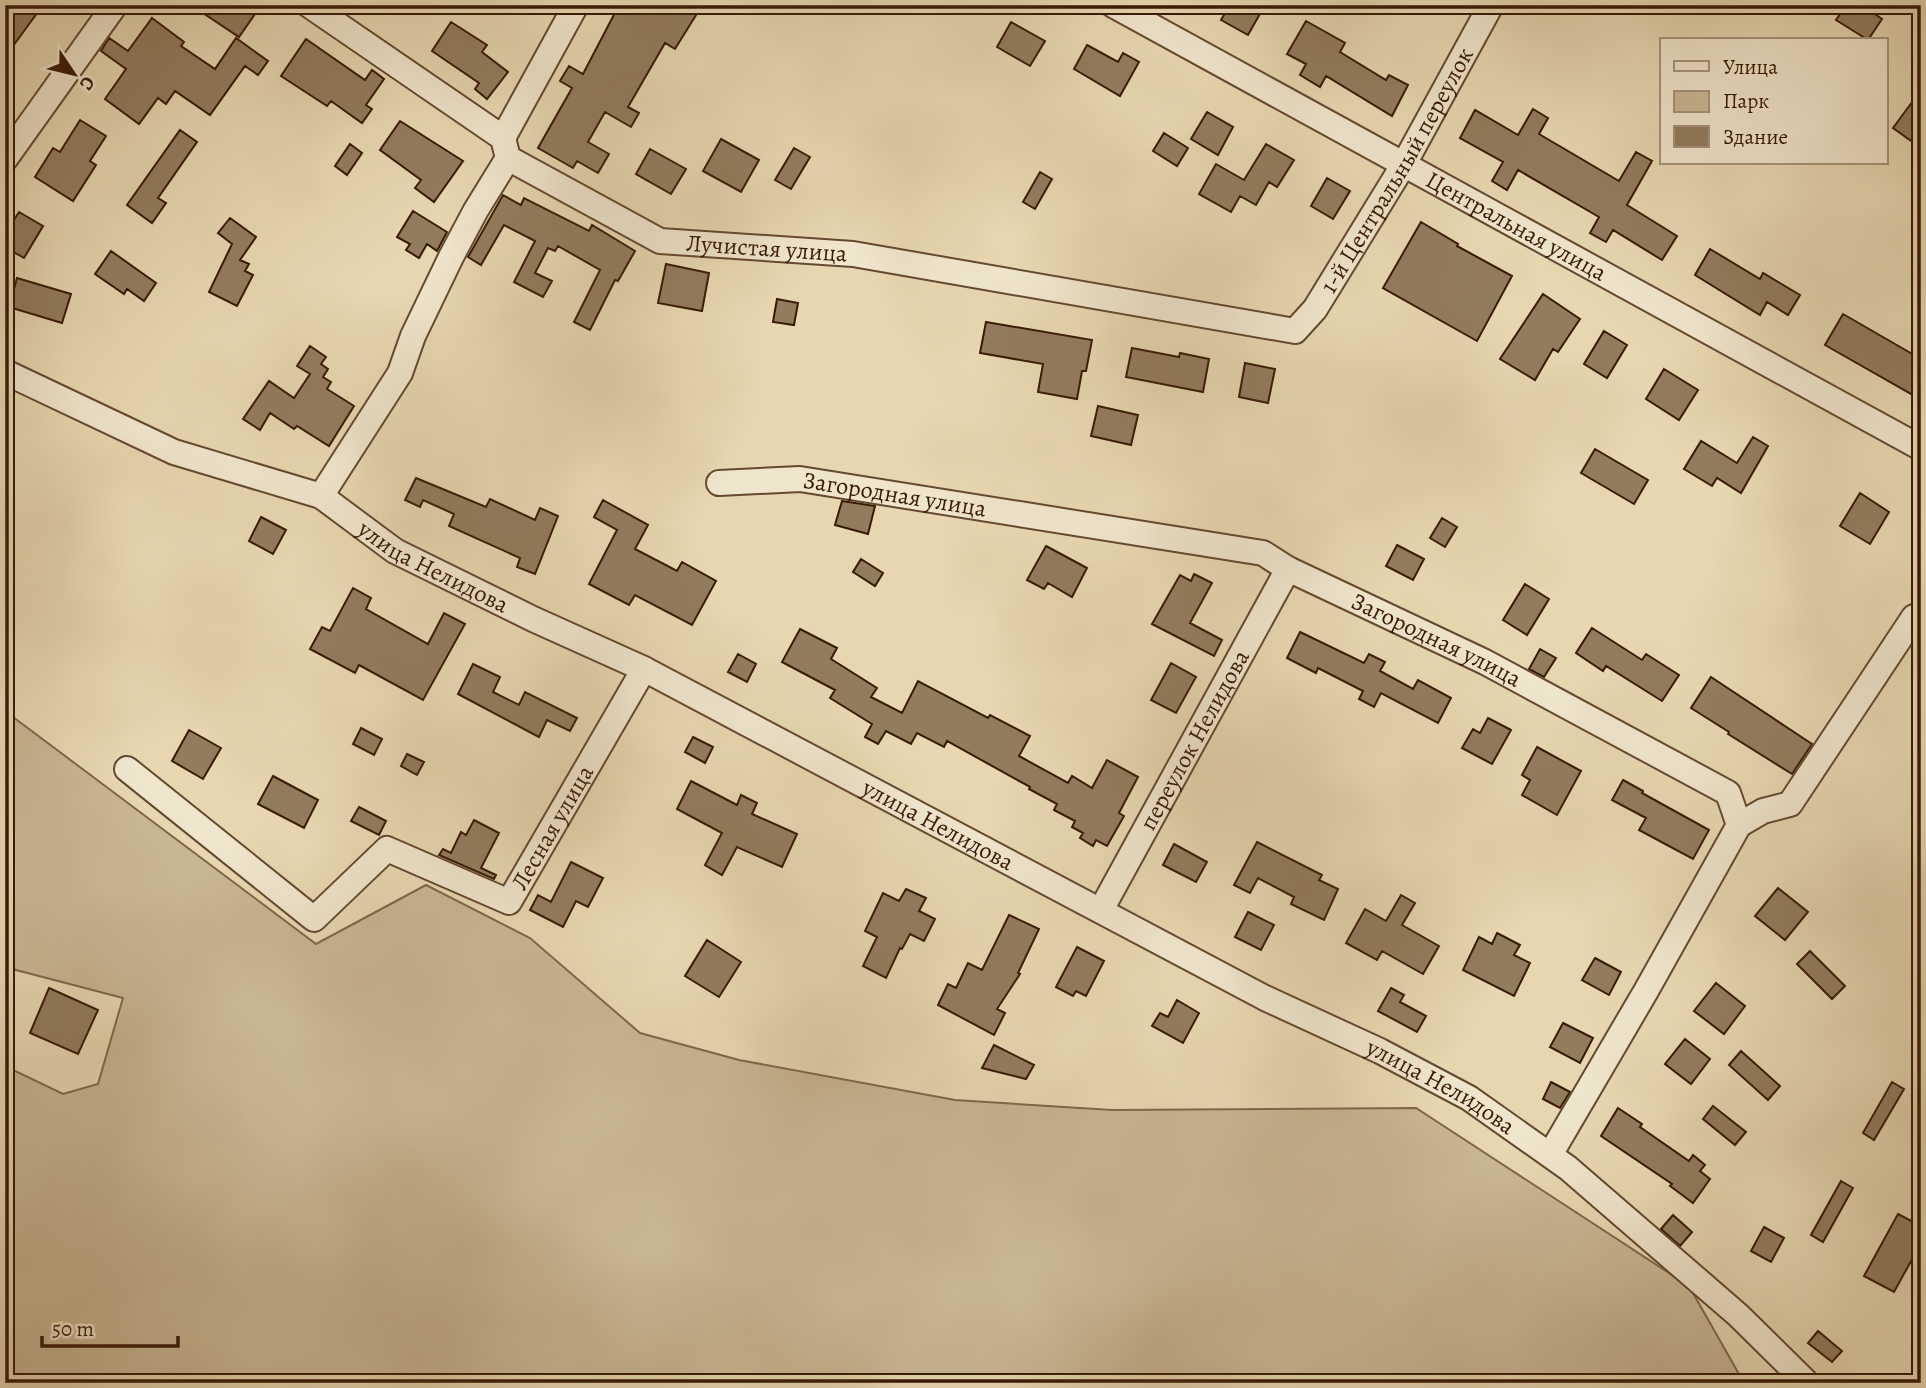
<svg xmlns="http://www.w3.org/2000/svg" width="1926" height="1388" font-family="Alegreya,serif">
<rect width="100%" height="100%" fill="#e6d7b0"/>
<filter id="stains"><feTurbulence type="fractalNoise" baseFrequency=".00286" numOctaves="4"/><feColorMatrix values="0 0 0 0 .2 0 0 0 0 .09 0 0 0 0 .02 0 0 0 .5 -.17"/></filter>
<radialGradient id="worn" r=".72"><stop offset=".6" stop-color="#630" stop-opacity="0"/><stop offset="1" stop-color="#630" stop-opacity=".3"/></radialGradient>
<!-- green -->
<path fill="#c8b793" stroke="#80684c" stroke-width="2" d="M5 711 316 944 426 885 530 938 640 1033 739 1060 955 1100 1112 1110 1416 1108 1689 1286 1744 1383H5V1066L63 1094 98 1084 123 998 16 970 5 965Z"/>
<!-- building -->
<path fill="#927c5e" stroke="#381a06" stroke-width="2" d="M5 5H43L5 57Z
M191 5H243L255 14 239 37Z
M619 5H684L698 12 675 49 665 43 628 107 639 113 631 127 605 112 588 142 609 154 598 173 577 161 573 168 538 148 572 88 560 81 569 66 583 74Z
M1230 5H1265L1248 35 1221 20Z
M1846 5H1862L1882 19 1868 40 1836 20Z
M152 18 184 42 181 46 215 69 236 38 268 61 258 75 245 66 210 115 175 91 166 104 158 98 139 124 105 99 126 69 101 51 109 38 128 51Z
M1306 21 1345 43 1340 52 1386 80 1389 75 1408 85 1392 116 1326 76 1320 87 1300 75 1306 64 1287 54Z
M451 22 487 45 482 52 508 72 487 99 475 89 479 83 432 51Z
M1011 22 1045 41 1030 66 997 47Z
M306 39 365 80 372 70 384 79 366 105 372 109 362 123 331 101 327 106 281 76Z
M1087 45 1118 62 1123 53 1139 62 1120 96 1074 69Z
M1921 90V148L1893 128Z
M1533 109 1548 118 1539 134 1619 181 1636 152 1652 161 1627 205 1677 236 1662 260 1613 230 1606 242 1590 233 1599 217 1518 170 1507 190 1492 181 1503 162 1460 138 1475 110 1518 135Z
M1207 112 1233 127 1218 155 1191 139Z
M80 120 106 136 90 161 96 165 73 201 35 177 53 148 60 152Z
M400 121 463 161 434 202 415 188 421 180 380 150Z
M180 130 197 142 158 198 166 203 152 223 127 205Z
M1164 133 1188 148 1177 166 1153 151Z
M721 139 759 160 741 192 703 171Z
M350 144 362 153 347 175 335 166Z
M1266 144 1294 160 1277 187 1269 182 1256 205 1240 196 1231 212 1199 194 1216 164 1244 180Z
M794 148 810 157 791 189 775 180Z
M650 149 686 169 671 194 636 174Z
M1040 172 1052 179 1035 209 1023 202Z
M1327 178 1350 191 1333 219 1311 206Z
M503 195 521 205 524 198 589 231 592 225 635 251 618 281 615 280 590 330 574 322 600 270 558 246 555 251 548 248 535 273 552 281 543 297 514 282 535 241 504 225 481 265 468 257Z
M413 211 447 232 437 251 427 244 419 258 406 250 410 244 397 237Z
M19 212 43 226 24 258 5 247V234Z
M230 218 256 237 240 260 249 264 245 271 253 275 237 306 209 292 232 244 218 233Z
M1421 222 1458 244 1457 246 1512 276 1477 341 1383 288Z
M1710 249 1760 279 1763 273 1800 295 1788 315 1767 302 1760 315 1695 275Z
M111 251 156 283 144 301 127 289 124 294 95 274Z
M666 264 709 273 702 311 658 303Z
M17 278 71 294 62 323 9 307Z
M1543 294 1580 319 1558 352 1553 349 1535 380 1500 359Z
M777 299 798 303 794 325 773 322Z
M1843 314 1921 359V380L1913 395 1825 345Z
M986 322 1092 340 1086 371H1082L1077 399 1038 392 1043 364 980 353Z
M1604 331 1627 345 1607 378 1584 364Z
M310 346 326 357 321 364 328 369 323 377 331 382 327 389 354 406 329 446 297 426 294 429 270 413 260 430 243 419 269 381 294 398 310 374 297 366Z
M1132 348 1179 357 1180 353 1209 359 1203 392 1126 377Z
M1245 363 1275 369 1268 403 1239 397Z
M1664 369 1698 390 1679 420 1646 399Z
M1098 406 1138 415 1131 445 1091 436Z
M1753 437 1768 446 1741 493 1717 478 1712 486 1684 469 1701 441 1737 463Z
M1595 449 1648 480 1634 504 1581 473Z
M416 478 486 507 490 499 535 520 540 508 558 516 535 574 517 567 520 558 449 526 454 514 423 500 420 507 405 500Z
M1860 493 1889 512 1870 544 1840 526Z
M603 500 648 525 635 549 677 571 682 562 716 581 692 625 635 595 629 605 589 584 617 530 594 517Z
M842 501 875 506 868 534 835 525Z
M261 517 286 530 273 554 249 541Z
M1442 518 1457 527 1445 547 1430 538Z
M1397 545 1424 559 1413 580 1386 566Z
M1046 546 1087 568 1072 597 1048 583 1044 589 1027 580Z
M861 559 883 573 875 586 853 572Z
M1194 574 1212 583 1190 623 1222 640 1214 656 1152 624 1180 575 1191 581Z
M1525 584 1549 599 1527 635 1503 620Z
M353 588 371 598 366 609 428 644 444 613 465 624 423 700 359 665 355 673 310 649 322 627 330 631Z
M1592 628 1642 660 1646 654 1679 675 1662 701 1606 666 1603 671 1576 653Z
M800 629 837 648 831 659 877 688 871 697 902 713 918 681 988 718 990 715 1030 736 1019 756 1068 783 1072 776 1092 788 1107 760 1138 777 1119 813 1124 816 1107 846 1096 840 1093 846 1080 838 1083 833 1072 827 1075 821 1054 810 1057 804 1029 789 1030 787 947 741 944 747 917 733 911 744 886 731 878 744 865 737 872 724 830 698 835 690 782 662Z
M1300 632 1364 663 1369 654 1385 662 1380 671 1413 689 1418 680 1451 698 1438 723 1381 693 1374 707 1359 699 1363 691 1318 668 1316 673 1287 658Z
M1540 649 1556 658 1544 677 1529 669Z
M738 654 756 664 747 682 728 672Z
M1171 663 1196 677 1176 713 1151 700Z
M473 664 500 677 493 692 519 705 525 692 577 718 570 731 547 720 539 737 458 694Z
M1711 677 1812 744 1792 774 1728 734 1729 732 1691 708Z
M1488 718 1511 730 1492 764 1462 748 1473 729 1480 733Z
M361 728 382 739 374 755 353 744Z
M189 730 221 748 203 779 172 761Z
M693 737 713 747 705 763 685 752Z
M1537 747 1581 771 1557 815 1522 795 1530 780 1522 775Z
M407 754 424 762 417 775 401 766Z
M273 776 318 800 304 828 258 804Z
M1623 780 1643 791 1642 793 1709 830 1693 859 1639 830 1646 818 1612 800Z
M691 781 737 805 741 795 757 803 752 814 797 834 782 867 737 847 722 875 705 865 722 833 677 809Z
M359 807 386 821 379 835 351 821Z
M474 820 499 833 481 868 496 875 494 879 439 855 443 849 451 853 461 832 466 835Z
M1257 842 1322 875 1319 880 1338 889 1324 920 1291 904 1294 897 1258 878 1250 893 1234 885Z
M1174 844 1207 862 1196 882 1163 865Z
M571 862 603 878 588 907 576 901 563 927 530 910 538 895 551 902Z
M1778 888 1808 912 1785 940 1755 916Z
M906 889 926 898 919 911 935 919 924 941 910 934 902 949 900 948 886 978 863 966 877 937 865 931 883 893 899 901Z
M1401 895 1415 903 1402 925 1439 946 1423 974 1382 951 1377 960 1346 943 1365 909 1386 921Z
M1248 912 1274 925 1261 950 1235 937Z
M1009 915 1039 929 1018 973 1020 974 997 1009 1005 1013 994 1035 938 1005 948 984 956 988 968 963 982 970Z
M1497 933 1520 945 1514 955 1530 963 1514 996 1463 970 1479 937 1492 944Z
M707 940 741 962 719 997 685 976Z
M1077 947 1104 961 1086 996 1076 991 1073 996 1056 987Z
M1810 951 1845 986 1832 999 1797 964Z
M1595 958 1621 972 1609 995 1582 980Z
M1716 983 1745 1006 1724 1034 1694 1011Z
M49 988 98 1010 78 1054 30 1033Z
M1391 988 1404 995 1400 1002 1426 1016 1417 1032 1378 1011Z
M1177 1000 1199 1013 1183 1043 1152 1026 1160 1013 1168 1017Z
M1563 1023 1593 1038 1580 1063 1550 1047Z
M1685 1039 1710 1059 1691 1084 1665 1064Z
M994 1045 1034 1065 1026 1079 982 1068Z
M1741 1051 1780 1086 1768 1100 1729 1065Z
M1551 1082 1570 1092 1560 1108 1543 1099Z
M1892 1082 1904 1089 1874 1140 1863 1133Z
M1713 1106 1746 1132 1735 1145 1703 1119Z
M1618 1108 1642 1124 1640 1127 1689 1161 1693 1155 1705 1165 1700 1171 1710 1179 1693 1203 1670 1186 1672 1184 1601 1136Z
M1841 1181 1853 1188 1823 1242 1811 1235Z
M1898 1214 1921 1226V1243L1894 1292 1864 1276Z
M1673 1215 1692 1232 1680 1246 1661 1229Z
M1764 1227 1784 1238 1771 1262 1751 1251Z
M1818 1331 1842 1351 1832 1362 1808 1343Z"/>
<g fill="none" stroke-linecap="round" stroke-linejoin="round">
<defs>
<g id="minor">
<path id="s1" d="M309 5 503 138 508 158 660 241 853 254 1295 331 1315 309 1404 164 1491 5"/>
<path id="s2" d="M1113 5 1921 448"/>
<path d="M503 138 576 5"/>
<path d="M5 159 115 5"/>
<path id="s3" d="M5 372 174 452 321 496 395 551 533 619 644 669 1265 998 1380 1051 1469 1098 1568 1168 1738 1315 1807 1383"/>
<path id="s4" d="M719 483 800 479 1263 553 1288 569 1485 662 1728 793 1739 825 1646 991 1550 1155"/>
<path d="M321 496 400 373 413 336 451 257 476 210 508 158"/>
<path id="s5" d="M127 769 314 919 387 849 509 902 644 669"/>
<path d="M1739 825 1763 811 1790 804 1914 617 1921 615"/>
<path id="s6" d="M1101 910 1288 569"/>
</g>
</defs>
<!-- minor casing -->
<use href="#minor" stroke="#644930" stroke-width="28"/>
<!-- minor -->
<use href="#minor" stroke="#efe5cc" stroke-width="24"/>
</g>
<g text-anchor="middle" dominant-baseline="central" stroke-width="5" stroke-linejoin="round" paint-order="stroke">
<!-- street labels -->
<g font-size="24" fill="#381a06" stroke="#efe5cc">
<text stroke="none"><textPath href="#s1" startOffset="1262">1-й Центральный переулок</textPath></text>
<text stroke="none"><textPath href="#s2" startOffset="460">Центральная улица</textPath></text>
<text stroke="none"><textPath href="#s1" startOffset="536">Лучистая улица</textPath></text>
<text stroke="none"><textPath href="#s4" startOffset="177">Загородная улица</textPath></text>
<text stroke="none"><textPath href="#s3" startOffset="474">улица Нелидова</textPath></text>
<text stroke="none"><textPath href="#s4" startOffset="744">Загородная улица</textPath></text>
<text stroke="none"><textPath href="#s6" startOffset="194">переулок Нелидова</textPath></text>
<text stroke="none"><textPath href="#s3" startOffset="1041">улица Нелидова</textPath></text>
<text stroke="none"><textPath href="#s5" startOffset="560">Лесная улица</textPath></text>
<text stroke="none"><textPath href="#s3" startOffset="1608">улица Нелидова</textPath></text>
</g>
</g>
<!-- margin -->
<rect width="1926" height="1388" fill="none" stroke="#e6d7b0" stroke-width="28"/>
<rect x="7" y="7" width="1912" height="1374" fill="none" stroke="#381a06" stroke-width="3.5"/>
<rect x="14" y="14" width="1898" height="1360" fill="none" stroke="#381a06" stroke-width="2"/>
<!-- legend -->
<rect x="1660" y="38" width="228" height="126" fill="#efe5cc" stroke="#a6947d" stroke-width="2"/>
<rect x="1674" y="61" width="35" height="10" fill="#efe5cc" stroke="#a6947d" stroke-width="2"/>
<text x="1723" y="74" font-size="21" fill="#381a06">Улица</text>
<rect x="1674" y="91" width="35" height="21" fill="#c8b793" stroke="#a6947d" stroke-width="2"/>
<text x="1723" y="108" font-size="21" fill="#381a06">Парк</text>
<rect x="1674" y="126" width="35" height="21" fill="#927c5e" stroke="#a6947d" stroke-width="2"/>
<text x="1723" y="144" font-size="21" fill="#381a06">Здание</text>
<!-- north arrow -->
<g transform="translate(74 74) rotate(125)" stroke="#efe5cc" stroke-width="5" paint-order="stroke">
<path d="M0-5L12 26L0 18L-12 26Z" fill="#381a06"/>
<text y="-10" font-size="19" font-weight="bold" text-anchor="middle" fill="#381a06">С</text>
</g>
<!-- scale -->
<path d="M42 1336v10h136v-10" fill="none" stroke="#381a06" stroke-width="3.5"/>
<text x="52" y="1336" font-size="21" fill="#381a06" stroke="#efe5cc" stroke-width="5" paint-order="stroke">50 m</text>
<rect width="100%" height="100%" filter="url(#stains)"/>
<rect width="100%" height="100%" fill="url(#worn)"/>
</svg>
